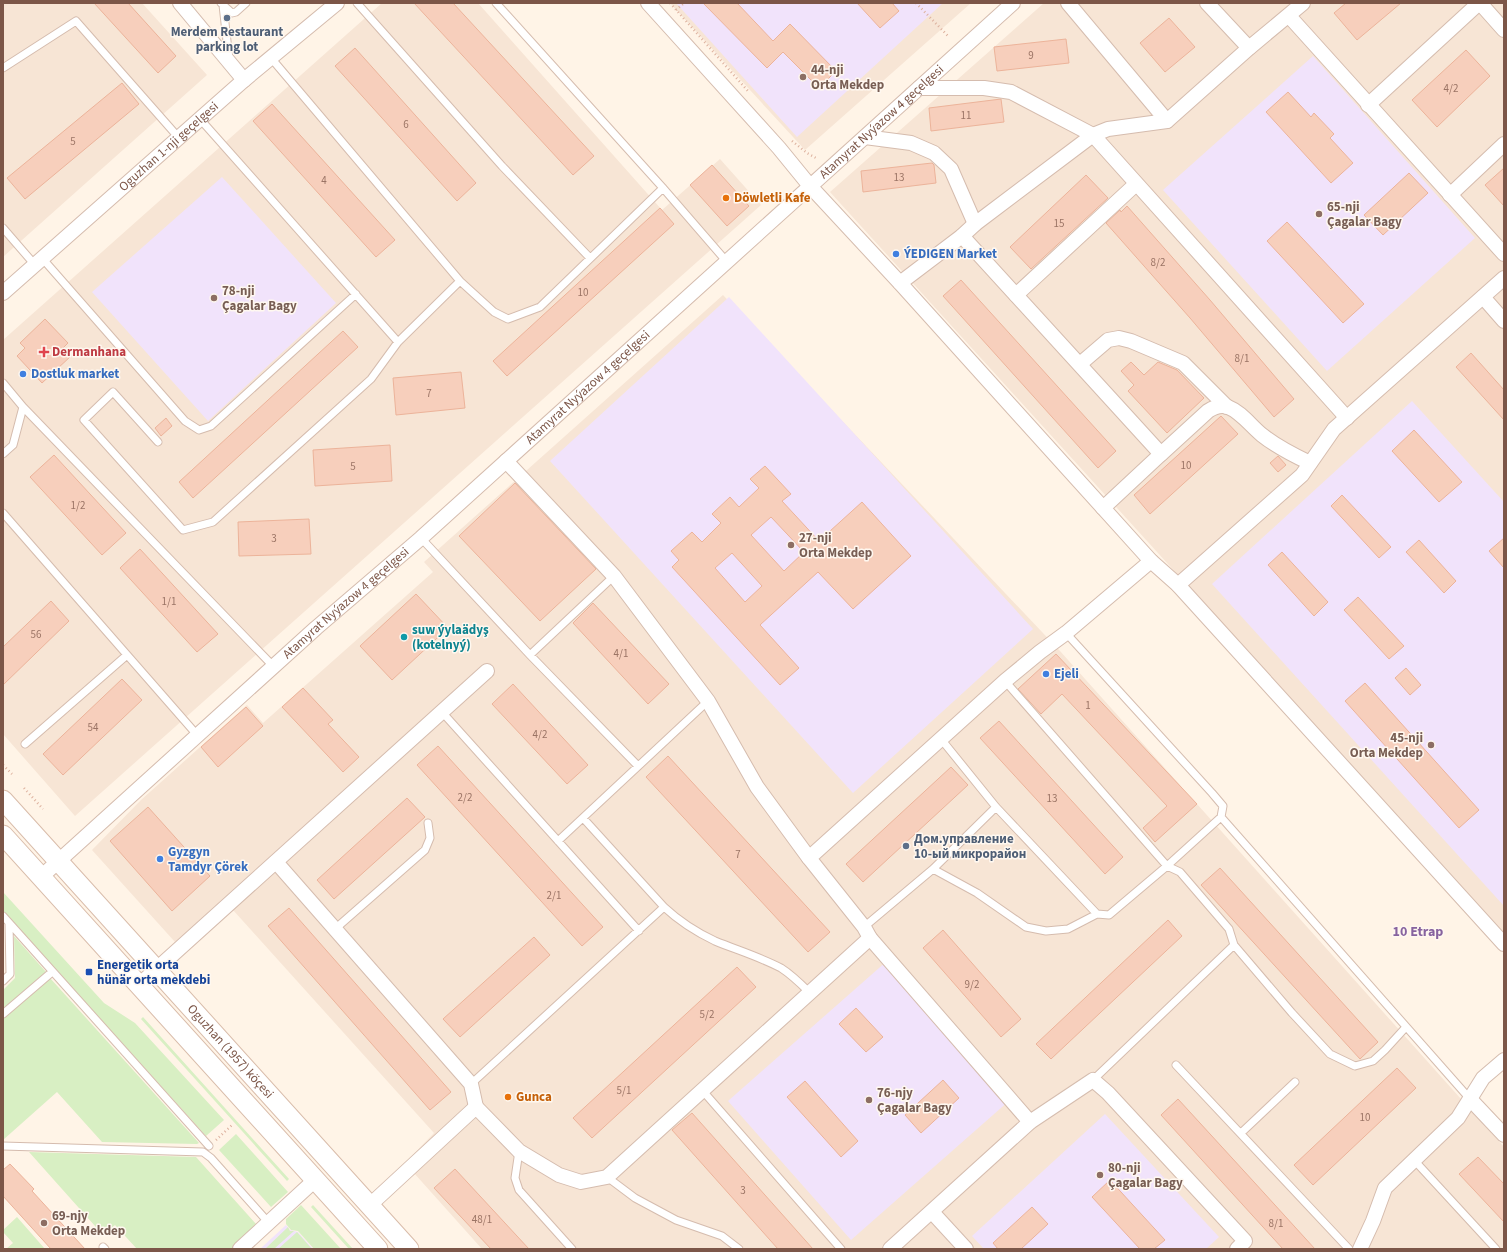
<svg xmlns="http://www.w3.org/2000/svg" width="1507" height="1252" font-family="'Source Sans 3',sans-serif">
<rect width="100%" height="100%" fill="#fff4e7"/>
<!-- residential -->
<path fill="#f7e5d5" d="M3 3H142L207 75 3 257Z
M382 3H478L662 210 720 159 761 205 75 816 3 734V340Z
M670 3H971L805 150Z
M1044 3H1504V934L830 192Z
M723 295 1060 651 1504 1147V1249H482L405 1163 434 1133 224 900 175 942 92 850 141 800 247 705 263 723 433 572 424 562Z"/>
<!-- education -->
<path fill="#f1e3fb" d="M676 3H943L797 137Z
M1313 56 1475 238 1327 371 1163 190Z
M222 177 336 303 208 421 92 292Z
M729 297 1033 629 853 793 550 461Z
M1412 401 1504 502V906L1212 584Z
M887 961 1010 1100 851 1240 728 1101Z
M1105 1114 1219 1237 1206 1249H984L972 1236Z
M286 1225 290 1230 298 1232 313 1249H260Z"/>
<!-- green -->
<path fill="#d8efc3" d="M3 892 104 1003 135 1023 224 1120 206 1136 3 911Z
M14 936 46 972 3 1009V990L15 978Z
M50 978 199 1143 197 1144 102 1142 57 1092 3 1140V1019Z
M143 1017 289 1179 287 1181 141 1019Z
M236 1134 288 1192 271 1207 219 1150Z
M29 1152 196 1157 257 1225 232 1249H137L115 1225 103 1235Z
M301 1205 341 1249H314L298 1231 291 1230 286 1224V1219Z
M313 1205 353 1249H349L311 1207Z
M17 1217 45 1249H6L13 1243 3 1232V1230Z
M288 1227 290 1231H294L274 1249H265Z
M297 1232 312 1249H278Z"/>
<!-- building -->
<path fill="#f7cfbc" stroke="#ecb39a" fill-rule="evenodd" d="M94 3H128L176 56 158 73Z
M414 3H453L594 156 573 175Z
M703 3H737L773 41 790 24 836 71 819 88 783 52 767 68Z
M857 3H892L899 11 880 28Z
M1346 3H1401L1357 40 1334 13Z
M1169 18 1195 47 1165 72 1140 43Z
M1066 39 1069 63 997 71 994 47Z
M355 48 476 183 457 201 335 66Z
M1466 50 1490 76 1437 127 1412 100Z
M122 83 139 104 25 199 7 178Z
M1288 92 1311 117 1314 113 1334 134 1330 138 1353 163 1331 183 1266 112Z
M1001 99 1004 122 931 131 929 108Z
M272 104 395 240 376 257 253 121Z
M932 163 934 165 936 183 863 192 861 171Z
M712 165 749 206 727 226 690 185Z
M1504 168V206L1485 185Z
M1409 173 1428 193 1383 235 1364 215Z
M1086 175 1108 198 1031 269 1010 247Z
M1127 206 1210 300 1294 399 1274 417 1190 318 1106 223 1120 210 1121 212Z
M660 208 674 224 507 376 493 361Z
M1287 222 1364 304 1343 323 1267 241Z
M961 280 1116 451 1098 468 943 296Z
M45 319 68 343 63 348 71 356 42 383 17 356 25 348 20 343Z
M343 331 358 347 193 498 179 482Z
M1471 353 1504 390V420L1456 367Z
M1131 362 1144 375 1158 362 1177 370 1204 398 1167 433 1128 391 1134 385 1121 371Z
M461 372 465 408 396 415 393 378Z
M1221 416 1238 434 1150 514 1134 495Z
M166 418 172 426 161 436 155 428Z
M1414 430 1462 482 1439 502 1392 451Z
M390 445 392 481 315 486 313 450Z
M54 455 126 533 102 555 30 477Z
M1278 456 1286 465 1278 472 1270 463Z
M765 466 791 494 782 501 819 541 862 502 911 556 853 609 818 572 760 625 799 668 780 685 672 567 679 560 671 551 692 532 702 542 721 523 712 514 730 497 739 507 759 488 750 479ZM771 517 804 552 784 571 751 535ZM732 553 762 586 745 602 715 568Z
M515 483 596 569 540 621 459 536Z
M1342 495 1391 547 1379 558 1331 506Z
M309 519 311 554 239 556 238 522Z
M1504 538V568L1489 551Z
M1419 540 1456 581 1444 593 1406 552Z
M140 549 218 634 197 652 120 568Z
M1282 552 1328 602 1314 616 1268 565Z
M416 594 448 628 392 680 360 646Z
M1358 597 1404 646 1389 659 1344 610Z
M51 601 69 621 3 685V647Z
M593 603 669 684 648 704 573 623Z
M1056 654 1197 804 1155 842 1143 828 1167 806 1062 694 1041 714 1018 689Z
M1406 668 1421 685 1410 695 1395 678Z
M122 679 142 700 63 775 43 754Z
M1365 683 1479 810 1459 828 1345 701Z
M513 684 588 765 567 784 492 704Z
M303 688 333 720 328 724 359 757 343 772 282 707Z
M246 707 263 726 218 767 201 747Z
M999 721 1123 857 1105 874 980 738Z
M438 746 603 927 582 946 417 765Z
M668 756 830 932 808 952 646 777Z
M951 767 968 785 863 882 846 864Z
M407 798 425 817 334 899 317 880Z
M148 807 210 876 172 911 110 841Z
M1220 868 1378 1042 1360 1059 1201 885Z
M289 908 451 1092 430 1110 268 926Z
M1168 920 1182 936 1051 1059 1036 1044Z
M943 930 1021 1019 1001 1037 923 948Z
M534 937 550 955 460 1037 443 1019Z
M737 967 756 987 592 1138 573 1118Z
M856 1008 883 1037 866 1052 839 1024Z
M1397 1068 1416 1088 1313 1185 1294 1165Z
M943 1080 959 1098 921 1133 905 1115Z
M805 1081 858 1141 841 1157 787 1097Z
M1178 1099 1254 1182 1315 1249H1283L1161 1115Z
M692 1113 813 1249H778L672 1130Z
M1478 1157 1504 1184V1222L1459 1174Z
M10 1164 34 1189 32 1191 85 1249H51L3 1196V1170Z
M455 1169 529 1249H491L434 1188Z
M1110 1180 1165 1240 1154 1249H1140L1092 1197Z
M1032 1207 1048 1224 1021 1249H998L993 1243Z"/>
<g fill="none" stroke-linecap="round" stroke-linejoin="round">
<defs>
<path id="lane" d="M221 3 232 13 236 12 246 3
M357 3 502 166 590 258
M496 3 663 188 727 262
M223 5 229 59
M271 58 460 281 494 312 508 319 540 307 663 188
M3 68 76 21 179 138
M200 119 398 342
M3 228 35 265
M42 258 185 421 199 430 211 426 356 294
M3 383 23 407 13 445 3 454
M23 407 274 667
M158 442 113 392 84 420 183 530 213 522 371 379 398 342 460 281
M3 513 198 736
M421 538 530 655 638 766
M1066 633 1212 793 1223 806 1221 817 1470 1099
M530 655 614 576
M1005 681 1167 866 1180 872 1229 929 1234 945 1292 1013 1330 1054 1355 1066 1373 1061 1385 1050 1406 1027
M442 712 639 931
M941 739 996 807 1097 914 1109 915 1167 866 1221 817
M25 744 127 655
M583 818 664 907C679 921 696 932 715 941 737 950 760 957 781 968 792 975 800 983 809 992
M558 841 708 701
M933 869 977 893 1026 927 1046 931 1068 929 1097 914
M3 916 209 1146
M864 927 933 869 996 807
M335 929 425 850 430 838 428 823
M3 981 10 974 9 923
M3 1014 52 972
M1176 1065 1349 1249
M1093 1080 1234 945
M471 1084 664 907
M702 1090 841 1249
M1241 1133 1295 1082
M3 1146 203 1152 211 1158 268 1222
M519 1151 515 1178 519 1190 572 1249
M1414 1160 1496 1249
M607 1177 635 1198 676 1220 722 1236 739 1249
M103 1247 105 1249"/>
<g id="street">
<path d="M180 3 244 80"/>
<path d="M648 3 779 148 810 186 900 283 1151 561 1178 585 1504 944"/>
<path d="M1068 3 1167 121"/>
<path d="M1207 3 1249 48"/>
<path d="M1480 3 1504 30"/>
<path d="M1289 16 1504 254"/>
<path d="M919 88H984L1011 92 1093 135 1347 418"/>
<path d="M1368 105 1479 3"/>
<path d="M865 137 911 143 934 153 951 169 975 224"/>
<path d="M1450 195 1504 144"/>
<path d="M962 236 1161 454 1103 508"/>
<path d="M900 283 962 236 975 224 1093 135 1108 129 1167 121 1249 48 1303 3"/>
<path id="s1" d="M3 293 244 80 337 3"/>
<path d="M1016 295 1136 184"/>
<path d="M1483 297 1504 321"/>
<path d="M1080 364 1108 340 1119 338 1131 341 1183 363 1227 407"/>
<path d="M1161 454 1208 411C1214 407 1220 404 1228 407 1241 412 1251 426 1262 435 1277 447 1293 455 1310 463"/>
<path d="M506 461 614 576 708 701 757 787 809 858"/>
<path d="M1178 585 1302 475 1334 429 1504 278"/>
<path d="M276 862 471 1084 476 1107"/>
<path id="s2" d="M41 877 316 628 421 538 1013 3"/>
<path d="M139 985 487 671"/>
<path d="M1470 1099 1504 1135"/>
<path d="M1030 1122 870 938 864 927 809 858 1005 681 1040 652 1066 633 1151 561"/>
<path d="M370 1205 476 1107 519 1151 559 1175 581 1182 607 1177 870 938"/>
<path d="M932 1212 966 1249"/>
<path d="M240 1249 315 1180"/>
<path d="M890 1249 1030 1122 1093 1080 1108 1093 1245 1241 1237 1249"/>
<path d="M1360 1249 1373 1221 1385 1188 1458 1118 1483 1078 1504 1060"/>
</g>
<g id="secondary">
<path id="s3" d="M3 800 409 1249"/>
<path d="M3 835 378 1249"/>
</g>
</defs>
<!-- lane casing -->
<use href="#lane" stroke="#d5bcae" stroke-width="9"/>
<!-- street casing -->
<use href="#street" stroke="#d5bcae" stroke-width="16"/>
<!-- secondary casing -->
<use href="#secondary" stroke="#d9bcaa" stroke-width="21"/>
<!-- path -->
<path stroke="#ddb19e" stroke-width="2.5" stroke-dasharray="1 3" stroke-linecap="butt" d="M670 3 748 91
M916 3 949 37
M676 10 684 3
M792 141 807 153 816 158
M3 765 12 774
M24 788 43 809
M216 1140 232 1125"/>
<!-- lane -->
<use href="#lane" stroke="#fff" stroke-width="7"/>
<!-- street -->
<use href="#street" stroke="#fff" stroke-width="14"/>
<!-- secondary -->
<use href="#secondary" stroke="#fff" stroke-width="19"/>
</g>
<!-- markers -->
<g fill="#5c6f8a" stroke="#fff8f0" stroke-width="1.5">
<circle cx="227" cy="18" r="4"/>
<circle cx="906" cy="846" r="4"/>
</g>
<g fill="#8d6e63" stroke="#fff8f0" stroke-width="1.5">
<circle cx="803" cy="77" r="4"/>
<circle cx="1319" cy="214" r="4"/>
<circle cx="214" cy="298" r="4"/>
<circle cx="791" cy="545" r="4"/>
<circle cx="1431" cy="745" r="4"/>
<circle cx="869" cy="1100" r="4"/>
<circle cx="1100" cy="1175" r="4"/>
<circle cx="44" cy="1223" r="4"/>
</g>
<g fill="#e8710a" stroke="#fff8f0" stroke-width="1.5">
<circle cx="726" cy="198" r="4"/>
<circle cx="508" cy="1097" r="4"/>
</g>
<g fill="#3f7fe0" stroke="#fff8f0" stroke-width="1.5">
<circle cx="896" cy="254" r="4"/>
<circle cx="23" cy="374" r="4"/>
<circle cx="1046" cy="674" r="4"/>
<circle cx="160" cy="859" r="4"/>
</g>
<path fill="#e0444e" stroke="#fff8f0" stroke-width="1.5" d="M42 346h4v4h4v4h-4v4h-4v-4h-4v-4h4z"/>
<circle fill="#0f9aa8" stroke="#fff8f0" stroke-width="1.5" cx="404" cy="637" r="4"/>
<rect fill="#1a4fb4" stroke="#fff8f0" stroke-width="1.5" x="85" y="968" width="8" height="8" rx="2"/>
<g text-anchor="middle" dominant-baseline="central" stroke-width="3" stroke-linejoin="round" paint-order="stroke">
<!-- number labels -->
<g font-size="11" fill="#9b7465">
<text x="1031" y="55">9</text>
<text x="1451" y="88">4/2</text>
<text x="966" y="115">11</text>
<text x="406" y="124">6</text>
<text x="73" y="141">5</text>
<text x="899" y="177">13</text>
<text x="324" y="180">4</text>
<text x="1059" y="223">15</text>
<text x="1158" y="262">8/2</text>
<text x="583" y="292">10</text>
<text x="1242" y="358">8/1</text>
<text x="429" y="393">7</text>
<text x="1186" y="465">10</text>
<text x="353" y="466">5</text>
<text x="78" y="505">1/2</text>
<text x="274" y="538">3</text>
<text x="169" y="601">1/1</text>
<text x="36" y="634">56</text>
<text x="621" y="653">4/1</text>
<text x="1088" y="705">1</text>
<text x="93" y="727">54</text>
<text x="540" y="734">4/2</text>
<text x="465" y="797">2/2</text>
<text x="1052" y="798">13</text>
<text x="738" y="854">7</text>
<text x="554" y="895">2/1</text>
<text x="972" y="984">9/2</text>
<text x="707" y="1014">5/2</text>
<text x="624" y="1090">5/1</text>
<text x="1365" y="1117">10</text>
<text x="743" y="1190">3</text>
<text x="482" y="1219">48/1</text>
<text x="1276" y="1223">8/1</text>
</g>
<!-- service labels -->
<g font-size="13" font-weight="bold" fill="#4e5e75" stroke="#fff8f0">
<text x="227" y="32">Merdem Restaurant<tspan x="227" dy="15">parking lot</tspan></text>
<text x="914" y="839" text-anchor="start">Дом.управление<tspan x="914" dy="15">10-ый микрорайон</tspan></text>
</g>
<!-- education labels -->
<g font-size="13" font-weight="bold" fill="#785e54" stroke="#fff8f0" text-anchor="start">
<text x="811" y="70">44-nji<tspan x="811" dy="15">Orta Mekdep</tspan></text>
<text x="1327" y="207">65-nji<tspan x="1327" dy="15">Çagalar Bagy</tspan></text>
<text x="222" y="291">78-nji<tspan x="222" dy="15">Çagalar Bagy</tspan></text>
<text x="799" y="538">27-nji<tspan x="799" dy="15">Orta Mekdep</tspan></text>
<text x="1423" y="738" text-anchor="end">45-nji<tspan x="1423" dy="15">Orta Mekdep</tspan></text>
<text x="877" y="1093">76-njy<tspan x="877" dy="15">Çagalar Bagy</tspan></text>
<text x="1108" y="1168">80-nji<tspan x="1108" dy="15">Çagalar Bagy</tspan></text>
<text x="52" y="1216">69-njy<tspan x="52" dy="15">Orta Mekdep</tspan></text>
</g>
<!-- street labels -->
<g font-size="13" fill="#7c5648" stroke="#fff8f0">
<text stroke="none"><textPath href="#s2" startOffset="1130">Atamyrat Nyýazow 4 geçelgesi</textPath></text>
<text stroke="none"><textPath href="#s1" startOffset="221">Oguzhan 1-nji geçelgesi</textPath></text>
<text stroke="none"><textPath href="#s2" startOffset="734">Atamyrat Nyýazow 4 geçelgesi</textPath></text>
<text stroke="none"><textPath href="#s2" startOffset="410">Atamyrat Nyýazow 4 geçelgesi</textPath></text>
<text stroke="none"><textPath href="#s3" startOffset="339">Oguzhan (1957) köçesi</textPath></text>
</g>
<!-- food labels -->
<g font-size="13" font-weight="bold" fill="#c56008" stroke="#fff8f0" text-anchor="start">
<text x="734" y="198">Döwletli Kafe</text>
<text x="516" y="1097">Gunca</text>
</g>
<!-- shop labels -->
<g font-size="13" font-weight="bold" fill="#366cbe" stroke="#fff8f0" text-anchor="start">
<text x="904" y="254">ÝEDIGEN Market</text>
<text x="31" y="374">Dostluk market</text>
<text x="1054" y="674">Ejeli</text>
<text x="168" y="852">Gyzgyn<tspan x="168" dy="15">Tamdyr Çörek</tspan></text>
</g>
<!-- health labels -->
<g font-size="13" font-weight="bold" fill="#be3a42" stroke="#fff8f0" text-anchor="start">
<text x="52" y="352">Dermanhana</text>
</g>
<!-- culture labels -->
<g font-size="13" font-weight="bold" fill="#0d838f" stroke="#fff8f0" text-anchor="start">
<text x="412" y="630">suw ýylaädyş<tspan x="412" dy="15">(kotelnyý)</tspan></text>
</g>
<!-- transit labels -->
<g font-size="13" font-weight="bold" fill="#164399" stroke="#fff8f0" text-anchor="start">
<text x="97" y="965">Energetik orta<tspan x="97" dy="15">hünär orta mekdebi</tspan></text>
</g>
<!-- neighbourhood labels -->
<g font-size="14" font-weight="bold" fill="#87639f" stroke="#fff8f0">
<text x="1418" y="932">10 Etrap</text>
</g>
</g>
<!-- border -->
<rect width="1507" height="1252" fill="none" stroke="#7c5648" stroke-width="8"/>
</svg>
